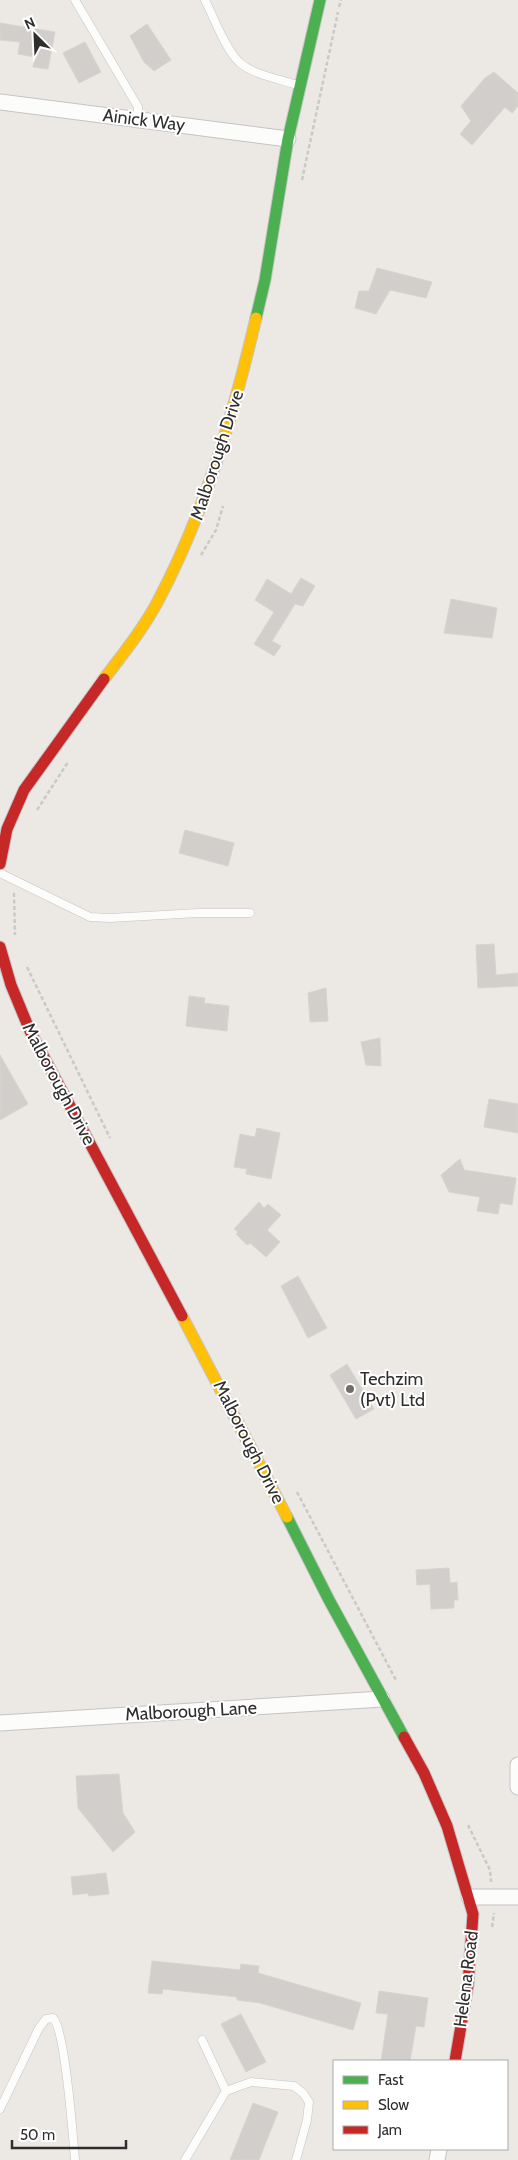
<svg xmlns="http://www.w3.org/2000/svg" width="518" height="2160" font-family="Cabin,sans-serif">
<rect width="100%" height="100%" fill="#ece8e4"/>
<!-- building -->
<path fill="#d1cecb" stroke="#d7d4d0" d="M0 23 55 32 48 69 33 67 35 57 18 54 20 42 0 40Z
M147 24 171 60 154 71 144 62 130 36Z
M85 42 101 72 79 83 63 53Z
M494 72 518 93V106L512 113 505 107 472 145 460 134 471 121 461 106 485 78Z
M377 268 432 282 426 298 390 290 376 314 355 308 359 291H369Z
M301 578 315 586 303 606 295 604 272 641 281 646 274 656 254 644 274 612 255 600 267 579 291 594Z
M451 599 497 608 492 638 444 633Z
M185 830 234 843 228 866 179 853Z
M494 944 496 975 518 973V986L478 988 476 945Z
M326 988 328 1021 310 1022 308 993Z
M189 996 205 998 204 1003 229 1006 227 1031 186 1026Z
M380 1038 381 1066 366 1065 361 1042Z
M0 1055 28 1104 0 1120Z
M489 1099 518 1104V1133L484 1127Z
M257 1128 280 1133 271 1179 246 1174 247 1169 234 1167 240 1134 255 1137Z
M460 1159 464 1170 516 1178 512 1205 500 1203 498 1214 477 1211 480 1197 449 1192 441 1175Z
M259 1202 264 1208 268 1204 281 1215 267 1230 280 1242 266 1257 250 1243 247 1245 236 1234 238 1232 234 1229Z
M298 1276 327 1328 308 1338 281 1286Z
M347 1364 374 1409 356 1419 330 1375Z
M449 1568 450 1583 457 1582 458 1600H454V1608L431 1609 430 1584 417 1585 416 1570Z
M119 1774 123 1813 135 1832 113 1852 78 1808 76 1776Z
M106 1873 109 1894 89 1896 88 1893 73 1895 71 1877Z
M152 1961 240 1970 241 1964 259 1966 258 1973 361 2003 353 2030 260 2003 237 2000V1997L163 1989 162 1994 148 1993Z
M379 1991 428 1998 424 2027 416 2026 410 2061H381L388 2014 376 2013Z
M241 2014 266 2062 246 2072 221 2024Z
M253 2103 278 2112 259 2160H230Z"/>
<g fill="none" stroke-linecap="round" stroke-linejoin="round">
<defs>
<path id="lane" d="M75 0 138 107V119
M205 0C214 18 225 48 239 62 253 75 280 79 297 85
M0 873 90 917 110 918 198 913H250
M202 2040 226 2091
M0 2109 39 2028 46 2019 53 2018C65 2029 73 2137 75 2160
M185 2160 226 2091 251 2082 294 2086 303 2093 309 2102 307 2120 296 2160"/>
<path id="street" d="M0 102 288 139
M0 1723 382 1699
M518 1765V1787
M469 1897H518
M437 2160 439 2149"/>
<path id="fast" d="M256 318 265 280 288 139 320 0
M287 1517 329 1600 404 1737"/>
<path id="slow" d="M104 679C123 654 143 629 158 601 205 512 233 416 256 318
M182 1316 287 1517"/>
<path id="jam" d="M0 864 7 829 24 790 104 679
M0 947 11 985 30 1031 182 1316
M404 1737 424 1773 447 1826 473 1914 468 1985 455 2061"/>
</defs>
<!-- lane casing -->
<use href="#lane" stroke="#c5c4c5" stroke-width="9"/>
<!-- street casing -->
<use href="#street" stroke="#c5c4c5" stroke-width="17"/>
<!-- fast casing -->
<use href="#fast" stroke="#c5c4c5" stroke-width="13"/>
<!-- slow casing -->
<use href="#slow" stroke="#c5c4c5" stroke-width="13"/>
<!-- jam casing -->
<use href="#jam" stroke="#c5c4c5" stroke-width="13"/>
<!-- path -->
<path stroke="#c9c9c8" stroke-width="2.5" stroke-dasharray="4 2.5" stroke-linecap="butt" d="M339 7 341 0
M302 180 338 12
M201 555 216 530 223 506
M37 810 68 762
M14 893 15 935
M27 967 110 1138
M297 1492 397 1682
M468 1825 490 1870 491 1882
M492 1927 494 1913"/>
<!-- lane -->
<use href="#lane" stroke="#fcfcfb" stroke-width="8"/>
<!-- street -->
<use href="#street" stroke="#fcfcfb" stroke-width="15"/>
<!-- fast -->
<use href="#fast" stroke="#4caf50" stroke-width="11"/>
<!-- slow -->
<use href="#slow" stroke="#ffc107" stroke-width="11"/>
<!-- jam -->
<use href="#jam" stroke="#c62828" stroke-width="11"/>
</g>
<!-- markers -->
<circle fill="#706f6e" stroke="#fff" stroke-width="2" cx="350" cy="1389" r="5"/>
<g text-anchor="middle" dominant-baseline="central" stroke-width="4" stroke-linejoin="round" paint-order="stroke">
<!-- street labels -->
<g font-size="18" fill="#2e2e2e" stroke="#fff">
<text transform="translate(144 120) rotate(7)">Ainick Way</text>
<text transform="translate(217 455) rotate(-72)">Malborough Drive</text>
<text transform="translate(59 1084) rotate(62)">Malborough Drive</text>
<text transform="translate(249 1442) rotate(63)">Malborough Drive</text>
<text transform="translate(191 1711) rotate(-3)">Malborough Lane</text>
<text transform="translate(466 1979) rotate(-83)">Helena Road</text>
</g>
<!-- poi labels -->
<g font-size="18" fill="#2e2e2e" stroke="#fff" text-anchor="start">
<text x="360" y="1379">Techzim<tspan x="360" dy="21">(Pvt) Ltd</tspan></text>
</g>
</g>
<!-- legend -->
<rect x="333" y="2060" width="175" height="90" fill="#ffffff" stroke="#ababab"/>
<rect x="343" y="2076" width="25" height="8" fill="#4caf50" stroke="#ababab"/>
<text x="378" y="2085" font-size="15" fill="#2e2e2e">Fast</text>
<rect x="343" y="2101" width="25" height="8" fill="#ffc107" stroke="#ababab"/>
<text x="378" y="2110" font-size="15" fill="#2e2e2e">Slow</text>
<rect x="343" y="2126" width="25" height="8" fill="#c62828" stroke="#ababab"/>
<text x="378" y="2135" font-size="15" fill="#2e2e2e">Jam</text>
<!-- north arrow -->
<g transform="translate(35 35) rotate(336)" stroke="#ffffff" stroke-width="4" paint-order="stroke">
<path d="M0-4L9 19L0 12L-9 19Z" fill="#2e2e2e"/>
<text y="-8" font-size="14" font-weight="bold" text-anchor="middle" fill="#2e2e2e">N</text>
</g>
<!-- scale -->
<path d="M12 2140v8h114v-8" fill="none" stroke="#2e2e2e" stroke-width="2.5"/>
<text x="20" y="2140" font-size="15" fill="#2e2e2e" stroke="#ffffff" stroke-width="4" paint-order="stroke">50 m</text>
</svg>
